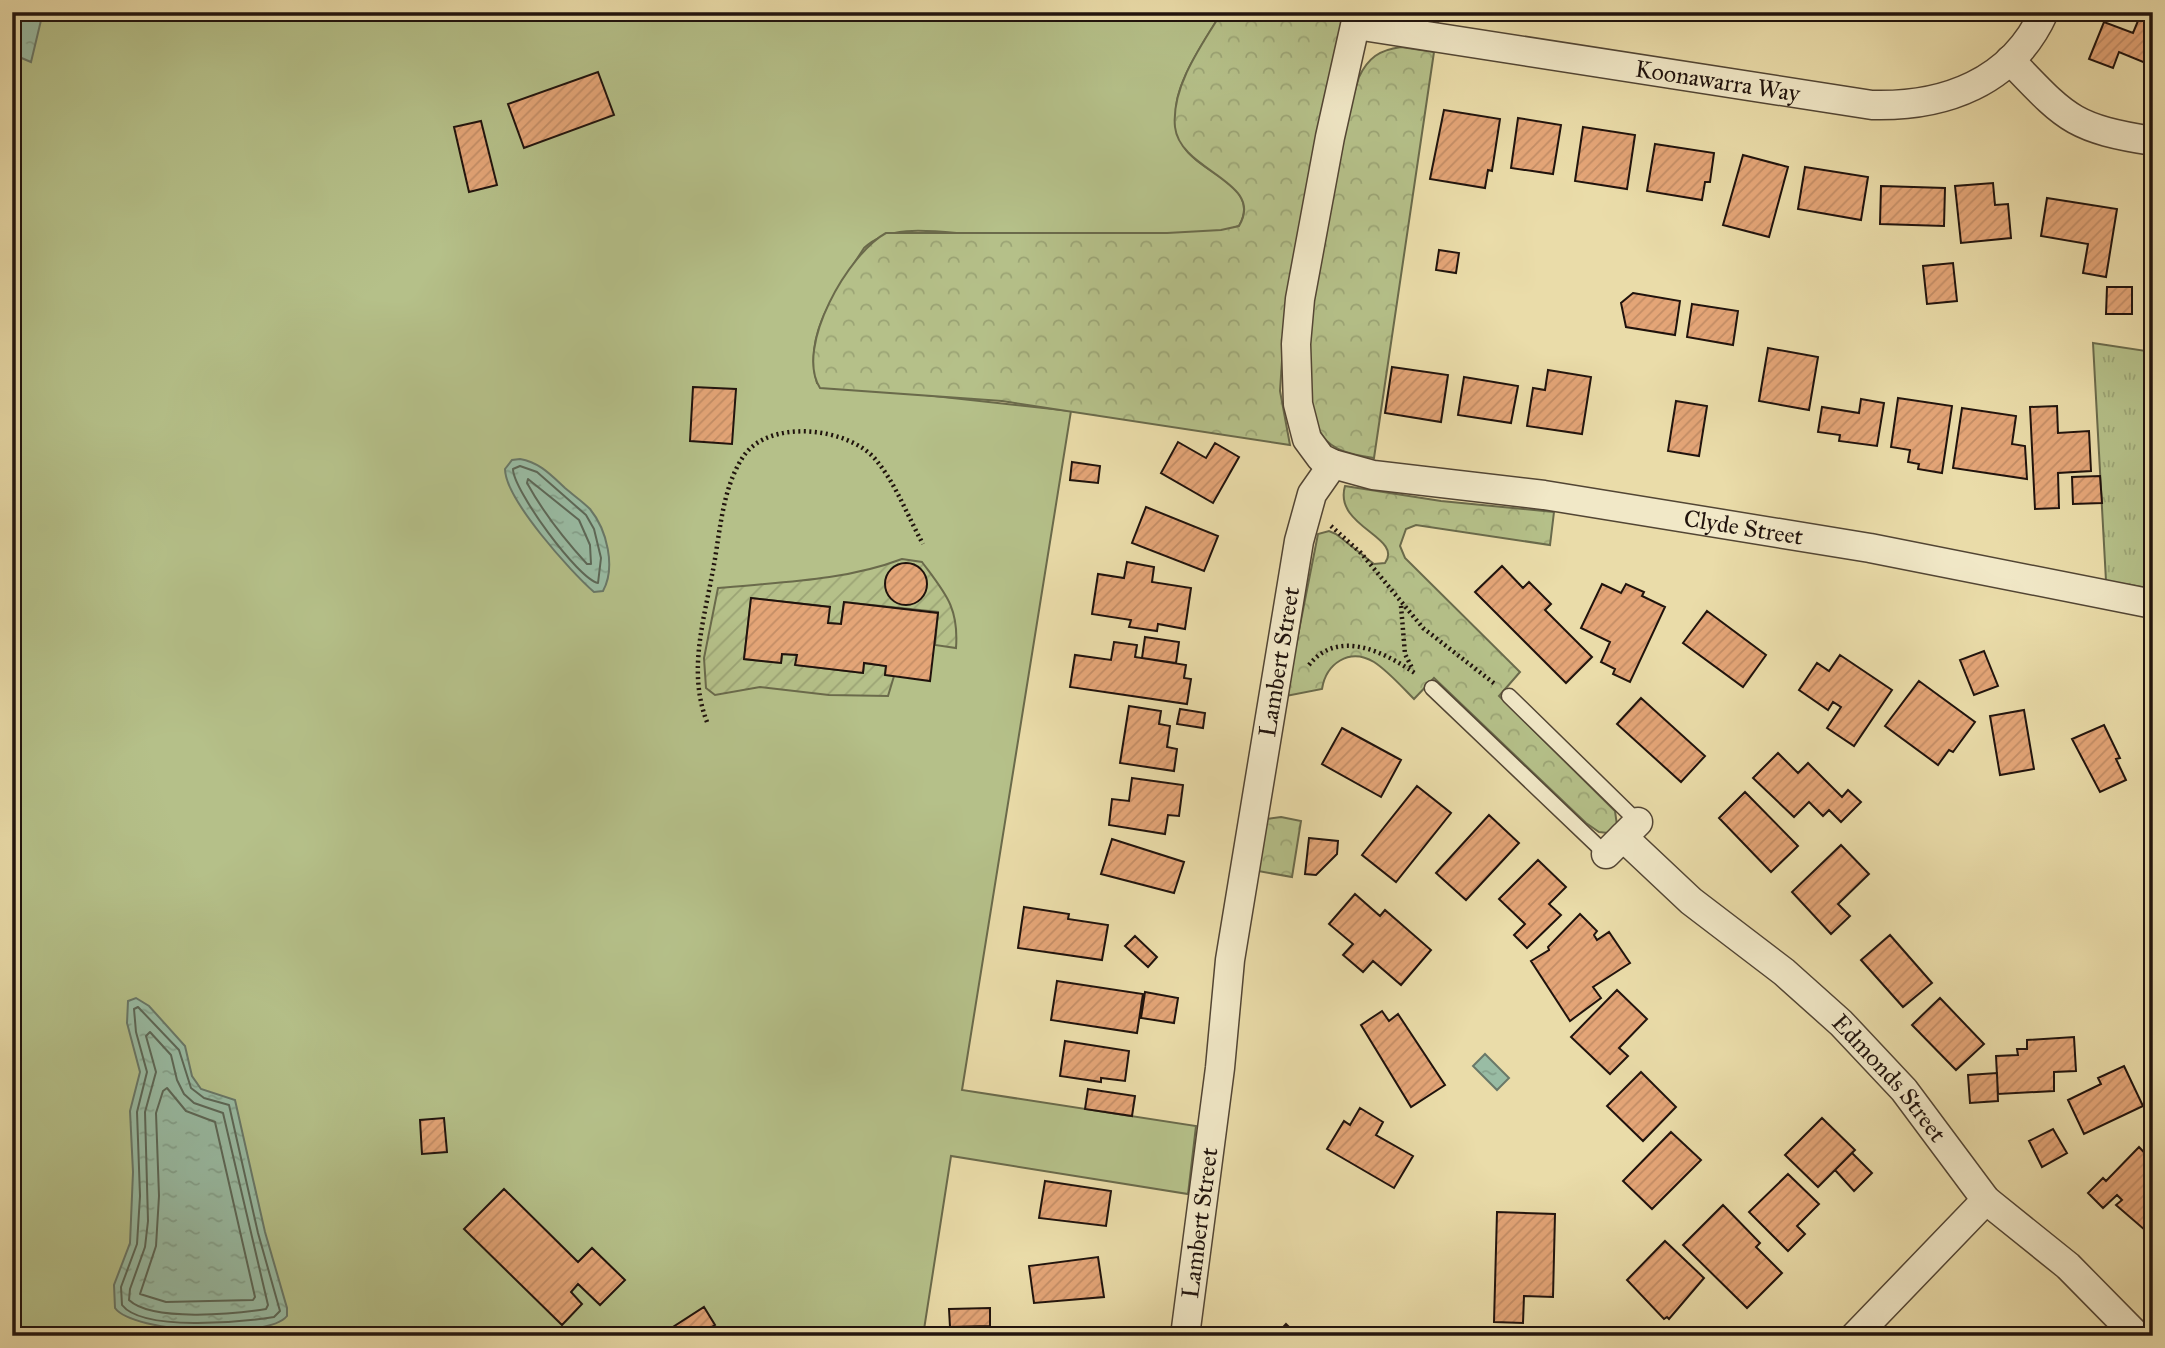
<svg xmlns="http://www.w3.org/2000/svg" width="2165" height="1348" font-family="'IM FELL Great Primer',serif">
<defs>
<pattern id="forest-crowns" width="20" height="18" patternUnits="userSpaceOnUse" patternTransform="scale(1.75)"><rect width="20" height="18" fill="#b5c089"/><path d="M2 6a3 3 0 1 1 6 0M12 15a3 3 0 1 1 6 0" fill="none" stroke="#9ba475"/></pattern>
<pattern id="park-tufts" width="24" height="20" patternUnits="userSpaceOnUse" patternTransform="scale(1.75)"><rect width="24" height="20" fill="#b5c089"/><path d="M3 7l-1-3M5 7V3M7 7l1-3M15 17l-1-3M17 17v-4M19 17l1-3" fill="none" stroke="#9ba475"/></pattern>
<pattern id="garden-furrows" width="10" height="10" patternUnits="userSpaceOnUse" patternTransform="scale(1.75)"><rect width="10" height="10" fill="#b5c089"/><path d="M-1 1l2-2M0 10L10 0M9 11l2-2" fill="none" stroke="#9ba475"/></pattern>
<pattern id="water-ripples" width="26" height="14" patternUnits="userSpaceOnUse" patternTransform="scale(1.75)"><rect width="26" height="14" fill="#99bca4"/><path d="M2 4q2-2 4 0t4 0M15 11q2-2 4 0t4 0" fill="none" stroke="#84a18c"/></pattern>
<pattern id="building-hatch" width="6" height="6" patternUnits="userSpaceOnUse" patternTransform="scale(1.75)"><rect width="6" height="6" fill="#e4a577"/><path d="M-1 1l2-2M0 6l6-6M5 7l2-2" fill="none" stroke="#c38d66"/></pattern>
</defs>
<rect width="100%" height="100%" fill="#eadca9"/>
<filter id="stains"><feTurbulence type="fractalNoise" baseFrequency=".00286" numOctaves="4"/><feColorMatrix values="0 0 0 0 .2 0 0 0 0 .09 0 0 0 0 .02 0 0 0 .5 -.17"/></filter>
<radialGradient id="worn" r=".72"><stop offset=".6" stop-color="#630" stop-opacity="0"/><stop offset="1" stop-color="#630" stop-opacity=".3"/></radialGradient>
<!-- grass -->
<path fill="#b5c089" stroke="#6a6a4b" stroke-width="2" d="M12 12H1222C1207 37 1176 81 1176 110 1176 120 1178 139 1184 147 1201 174 1262 186 1239 226 1204 240 1145 233 1106 233 1067 234 1027 236 988 235 950 235 894 219 864 248 838 289 802 334 817 383L1071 411 962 1090 1196 1126 1188 1194 951 1156 923 1336H12Z
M1399 12H1440L1438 22Z"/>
<!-- forest -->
<path fill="url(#forest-crowns)" stroke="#6a6a4b" stroke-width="2" d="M1222 12H1345L1286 301 1280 391 1290 445 1002 401 820 388C794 347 849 253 886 233H1167L1221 230 1239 226C1266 181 1180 172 1175 127 1171 87 1202 44 1222 12Z
M1401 47 1434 52 1374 458C1355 455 1333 452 1322 435 1282 378 1338 144 1359 77 1368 58 1379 50 1401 47Z
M1345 486 1441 501 1554 512 1550 545 1416 525 1406 529 1400 546 1405 558 1520 672 1499 696 1615 811 1617 825 1608 833 1599 832 1586 823 1434 678 1414 699C1402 687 1388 671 1374 662 1349 647 1326 664 1322 689L1286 696 1318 534 1329 531 1336 534 1374 564 1385 563C1404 537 1333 527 1345 486Z
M1281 817 1301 821 1292 877 1258 871 1267 819Z"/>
<!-- park -->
<path fill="url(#park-tufts)" stroke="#6a6a4b" stroke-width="2" d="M2093 343 2153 352V589L2106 581Z"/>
<!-- garden -->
<path fill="url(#garden-furrows)" stroke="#6a6a4b" stroke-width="2" d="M902 559 922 562C945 593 959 607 956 648L935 645 938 612 844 602 841 624 828 623 829 607 751 598 744 659 781 663 782 654 797 655 796 665 863 673 864 663 886 666 885 675 894 676 888 696 829 695 760 687 715 695 706 688 704 658 718 588C780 582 844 581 902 559Z"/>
<!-- water -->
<path fill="url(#water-ripples)" stroke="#697868" stroke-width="2" d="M12 12H43L31 62 12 54Z
M520 459C539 462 551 475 565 488 573 495 582 501 590 509 607 530 616 567 603 591L594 592C571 572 505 499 505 469L512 460Z
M136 998 149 1006 185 1046 192 1076 201 1089 235 1100 265 1232 287 1308V1316C268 1340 133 1333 115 1308L114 1285 130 1243 133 1172 130 1111 140 1072 127 1023 128 1001Z
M1485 1054 1509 1078 1497 1090 1473 1066Z"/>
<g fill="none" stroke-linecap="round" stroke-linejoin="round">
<!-- shore -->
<path stroke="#5c6858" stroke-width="2" d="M520 466 537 472 586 515 594 529 601 558 598 583C578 579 513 490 513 469Z
M528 479 579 520 590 545 591 564H587C564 539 543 512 527 483Z
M138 1007 179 1050 191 1088 204 1098 229 1105 258 1233 280 1311 274 1317C242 1322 143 1332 122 1305L121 1287 137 1244 140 1196 137 1112 147 1072 136 1032 134 1009Z
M150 1032 171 1055 177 1080 184 1094 194 1103 223 1113 268 1305 266 1309C236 1314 152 1322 129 1300L130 1289 145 1247 148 1221 145 1112 156 1072 146 1036Z
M167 1088 186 1111 215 1122 255 1297 253 1300 166 1302 140 1294 156 1246 159 1196 156 1113 163 1091Z"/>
</g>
<!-- building -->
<path fill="url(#building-hatch)" stroke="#20130d" stroke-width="2" d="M1803 12H1844L1843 20Z
M2140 16 2153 21V66L2119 52 2113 68 2089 59 2104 22 2133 33Z
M598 72 614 115 524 148 508 104Z
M1444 110 1500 119 1492 171 1488 170 1485 188 1430 179Z
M1518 118 1561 125 1553 174 1511 168Z
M481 121 497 185 469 192 454 127Z
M1583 127 1635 135 1627 189 1575 181Z
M1655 144 1714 153 1710 182H1705L1702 200 1647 191Z
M1743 155 1788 167 1769 237 1723 225Z
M1805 167 1868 177 1861 220 1798 209Z
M1993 183 1995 205 2008 204 2011 238 1961 243 1955 186Z
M1881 186 1945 188 1944 226 1880 224Z
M2047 198 2117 209 2106 277 2083 273 2088 244 2041 236Z
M1439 250 1459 253 1456 273 1436 270Z
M1953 263 1957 301 1927 304 1923 266Z
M2107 287H2132V314H2106Z
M1633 293 1680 301 1675 335 1626 327 1621 303Z
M1692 304 1738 311 1733 345 1687 337Z
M1768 348 1818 357 1809 410 1759 401Z
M1392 367 1448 375 1441 422 1385 413Z
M1548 370 1591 377 1582 434 1527 426 1533 388 1545 390Z
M1464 377 1518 386 1511 423 1458 415Z
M693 387 736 389 732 444 690 441Z
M1898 398 1952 406 1942 473 1918 469 1919 464 1908 462 1910 450 1891 447Z
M1861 399 1884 403 1877 446 1839 441 1840 435 1818 432 1822 407 1859 413Z
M1676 401 1707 406 1699 456 1668 451Z
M2057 406 2058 433 2089 431 2091 471 2058 473 2059 508 2035 509 2030 407Z
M1962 408 2016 416 2012 444 2025 446 2027 479 1953 468Z
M1178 442 1206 458 1215 443 1239 457 1213 503 1161 473Z
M1072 462 1100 466 1098 483 1070 480Z
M2100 476 2102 503 2073 504 2072 477Z
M1146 507 1218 536 1204 571 1132 543Z
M1127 562 1154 567 1152 582 1191 588 1185 629 1158 624 1157 631 1129 627 1131 620 1092 614 1098 574 1124 578Z
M885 584a21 21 0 1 1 42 0a21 21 0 1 1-42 0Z
M1502 566 1523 588 1529 582 1551 604 1545 610 1592 657 1566 683 1475 592Z
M1602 584 1621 593 1626 584 1644 592 1642 596 1665 607 1630 682 1613 674 1615 669 1601 662 1610 642 1581 628Z
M751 598 830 607 828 623 841 624 844 602 938 613 930 681 885 675 886 666 864 663 863 673 795 665 797 655 782 654 781 663 744 659Z
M1707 611 1766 655 1743 687 1683 643Z
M1145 637 1179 642 1176 663 1142 658Z
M1114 642 1137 645 1135 657 1186 665 1184 678 1191 679 1187 704 1070 687 1075 655 1111 660Z
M1984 651 1998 686 1974 695 1960 660Z
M1840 655 1892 690 1854 746 1827 728 1841 707 1833 702 1828 710 1799 690 1817 663 1829 671Z
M1919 681 1975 722 1953 752 1949 750 1938 765 1885 726Z
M1641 698 1705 756 1681 782 1617 724Z
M1129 706 1161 711 1159 724 1170 726 1167 747 1177 749 1174 771 1120 763Z
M1180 709 1205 713 1203 728 1177 724Z
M2024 710 2034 769 2000 775 1990 716Z
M2104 725 2120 758 2116 759 2126 780 2100 792 2072 739Z
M1342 728 1401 760 1381 797 1322 764Z
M1778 753 1798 773 1808 763 1842 797 1848 790 1861 802 1841 822 1829 810 1823 816 1809 802 1794 817 1753 778Z
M1132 778 1183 785 1179 816 1168 815 1165 834 1109 825 1112 799 1129 801Z
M1417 786 1451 813 1396 882 1362 855Z
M1745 792 1798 846 1771 872 1719 818Z
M1489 815 1519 843 1466 900 1436 873Z
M1309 838 1338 841 1337 854 1316 875 1305 874Z
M1112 839 1184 862 1174 893 1101 874Z
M1841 845 1869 874 1838 904 1850 916 1831 934 1792 892Z
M1538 860 1566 887 1549 904 1561 915 1527 948 1514 935 1525 924 1499 899Z
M1355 894 1380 916 1385 910 1431 950 1401 985 1373 961 1363 972 1343 955 1353 944 1329 924Z
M1024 907 1069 914 1068 919 1108 925 1102 960 1018 948Z
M1580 914 1597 931 1594 935 1597 940 1609 932 1630 963 1593 987 1601 998 1570 1021 1531 961 1549 950 1548 947Z
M1890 935 1932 983 1903 1007 1861 960Z
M1135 936 1157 957 1148 967 1125 946Z
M1057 981 1143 994 1137 1033 1051 1020Z
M1617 990 1647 1019 1619 1048 1628 1056 1610 1074 1571 1037Z
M1145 992 1178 998 1174 1023 1141 1018Z
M1940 998 1984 1044 1956 1070 1912 1025Z
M1382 1011 1389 1021 1398 1014 1445 1085 1411 1107 1361 1025Z
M2074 1037 2076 1071 2054 1072V1091L1998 1094 1996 1056 2018 1055 2017 1049H2027V1040Z
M1065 1041 1129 1051 1125 1081 1101 1078V1082L1060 1076Z
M2124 1066 2143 1106 2084 1134 2068 1100 2101 1084 2098 1078Z
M1641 1072 1676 1107 1643 1141 1607 1106Z
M1997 1073 1998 1101 1970 1103 1968 1075Z
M1088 1089 1135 1096 1132 1116 1085 1109Z
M1360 1108 1383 1122 1376 1135 1413 1156 1394 1188 1327 1149 1344 1121 1350 1125Z
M444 1118 447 1152 422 1154 420 1120Z
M1822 1118 1855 1150 1818 1187 1785 1155Z
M2053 1129 2067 1153 2042 1167 2029 1141Z
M1671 1132 1701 1160 1652 1209 1623 1181Z
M2139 1147 2153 1162V1224L2146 1231 2116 1205 2122 1200 2117 1195 2103 1208 2088 1193 2103 1178 2106 1181Z
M1852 1153 1872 1173 1854 1191 1835 1170Z
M1788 1174 1819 1204 1797 1226 1805 1234 1788 1251 1749 1212Z
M1045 1181 1111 1191 1106 1226 1039 1218Z
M504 1189 578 1262 592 1248 625 1280 600 1305 578 1284 571 1292 582 1304 562 1325 464 1229Z
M1723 1205 1760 1243 1756 1247 1782 1273 1747 1308 1683 1245Z
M1497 1212 1555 1214 1553 1297 1524 1296 1523 1323 1494 1322Z
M1665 1241 1704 1278 1669 1319 1667 1317 1664 1319 1627 1280Z
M1098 1257 1104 1297 1034 1303 1029 1266Z
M704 1307 715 1325 696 1336H659Z
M990 1308V1326L950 1327 949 1309Z
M1286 1324 1298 1336H1275Z"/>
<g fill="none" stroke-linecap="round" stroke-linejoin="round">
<defs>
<path id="lane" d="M1432 688 1606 854
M1509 696 1638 822"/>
<g id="street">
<path id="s1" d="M1358 12 1330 137 1300 299 1296 344 1298 404 1307 439 1321 458 1333 464 1373 475 1544 495 1870 548 2153 604"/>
<path id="s2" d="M1356 25 1872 105C1944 107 2012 83 2044 12"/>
<path d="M2010 60C2066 118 2071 128 2153 141"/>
<path id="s3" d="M1623 837 1691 901 1784 972 1841 1023 1904 1090 1986 1200 2068 1266 2137 1336"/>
<path d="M1606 854 1638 822"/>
<path id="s4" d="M1185 1336 1220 1068 1230 960 1299 541 1312 494 1333 464"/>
<path d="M1855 1336 1986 1200"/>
</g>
</defs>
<!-- lane casing -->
<use href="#lane" stroke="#524534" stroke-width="17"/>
<!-- street casing -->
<use href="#street" stroke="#524534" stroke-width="31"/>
<!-- path -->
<path stroke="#20130d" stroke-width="4.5" stroke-dasharray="2 3.5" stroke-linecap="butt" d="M1331 526 1361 553 1423 628 1495 684
M1401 606 1405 654 1412 668
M1309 665C1338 628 1385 652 1416 674
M707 722C688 673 703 624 712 575 720 537 721 490 743 457 768 418 849 427 876 460 896 484 908 517 923 544"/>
<!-- lane -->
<use href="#lane" stroke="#f1e8c7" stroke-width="14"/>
<!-- street -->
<use href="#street" stroke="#f1e8c7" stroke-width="28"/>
</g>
<g text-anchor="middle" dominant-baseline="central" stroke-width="5" stroke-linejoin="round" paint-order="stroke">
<!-- street labels -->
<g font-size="24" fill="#20130d" stroke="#f1e8c7">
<text stroke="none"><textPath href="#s2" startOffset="366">Koonawarra Way</textPath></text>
<text stroke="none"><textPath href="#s1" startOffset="887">Clyde Street</textPath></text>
<text stroke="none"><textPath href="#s4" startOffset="681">Lambert Street</textPath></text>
<text stroke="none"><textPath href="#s3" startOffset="360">Edmonds Street</textPath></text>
<text stroke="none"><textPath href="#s4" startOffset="114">Lambert Street</textPath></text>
</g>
</g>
<!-- margin -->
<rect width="2165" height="1348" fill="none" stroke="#eadca9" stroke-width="42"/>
<rect x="14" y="14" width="2137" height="1320" fill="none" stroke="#20130d" stroke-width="3.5"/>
<rect x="21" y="21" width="2123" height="1306" fill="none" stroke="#20130d" stroke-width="2"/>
<rect width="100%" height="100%" filter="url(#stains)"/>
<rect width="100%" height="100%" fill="url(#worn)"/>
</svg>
